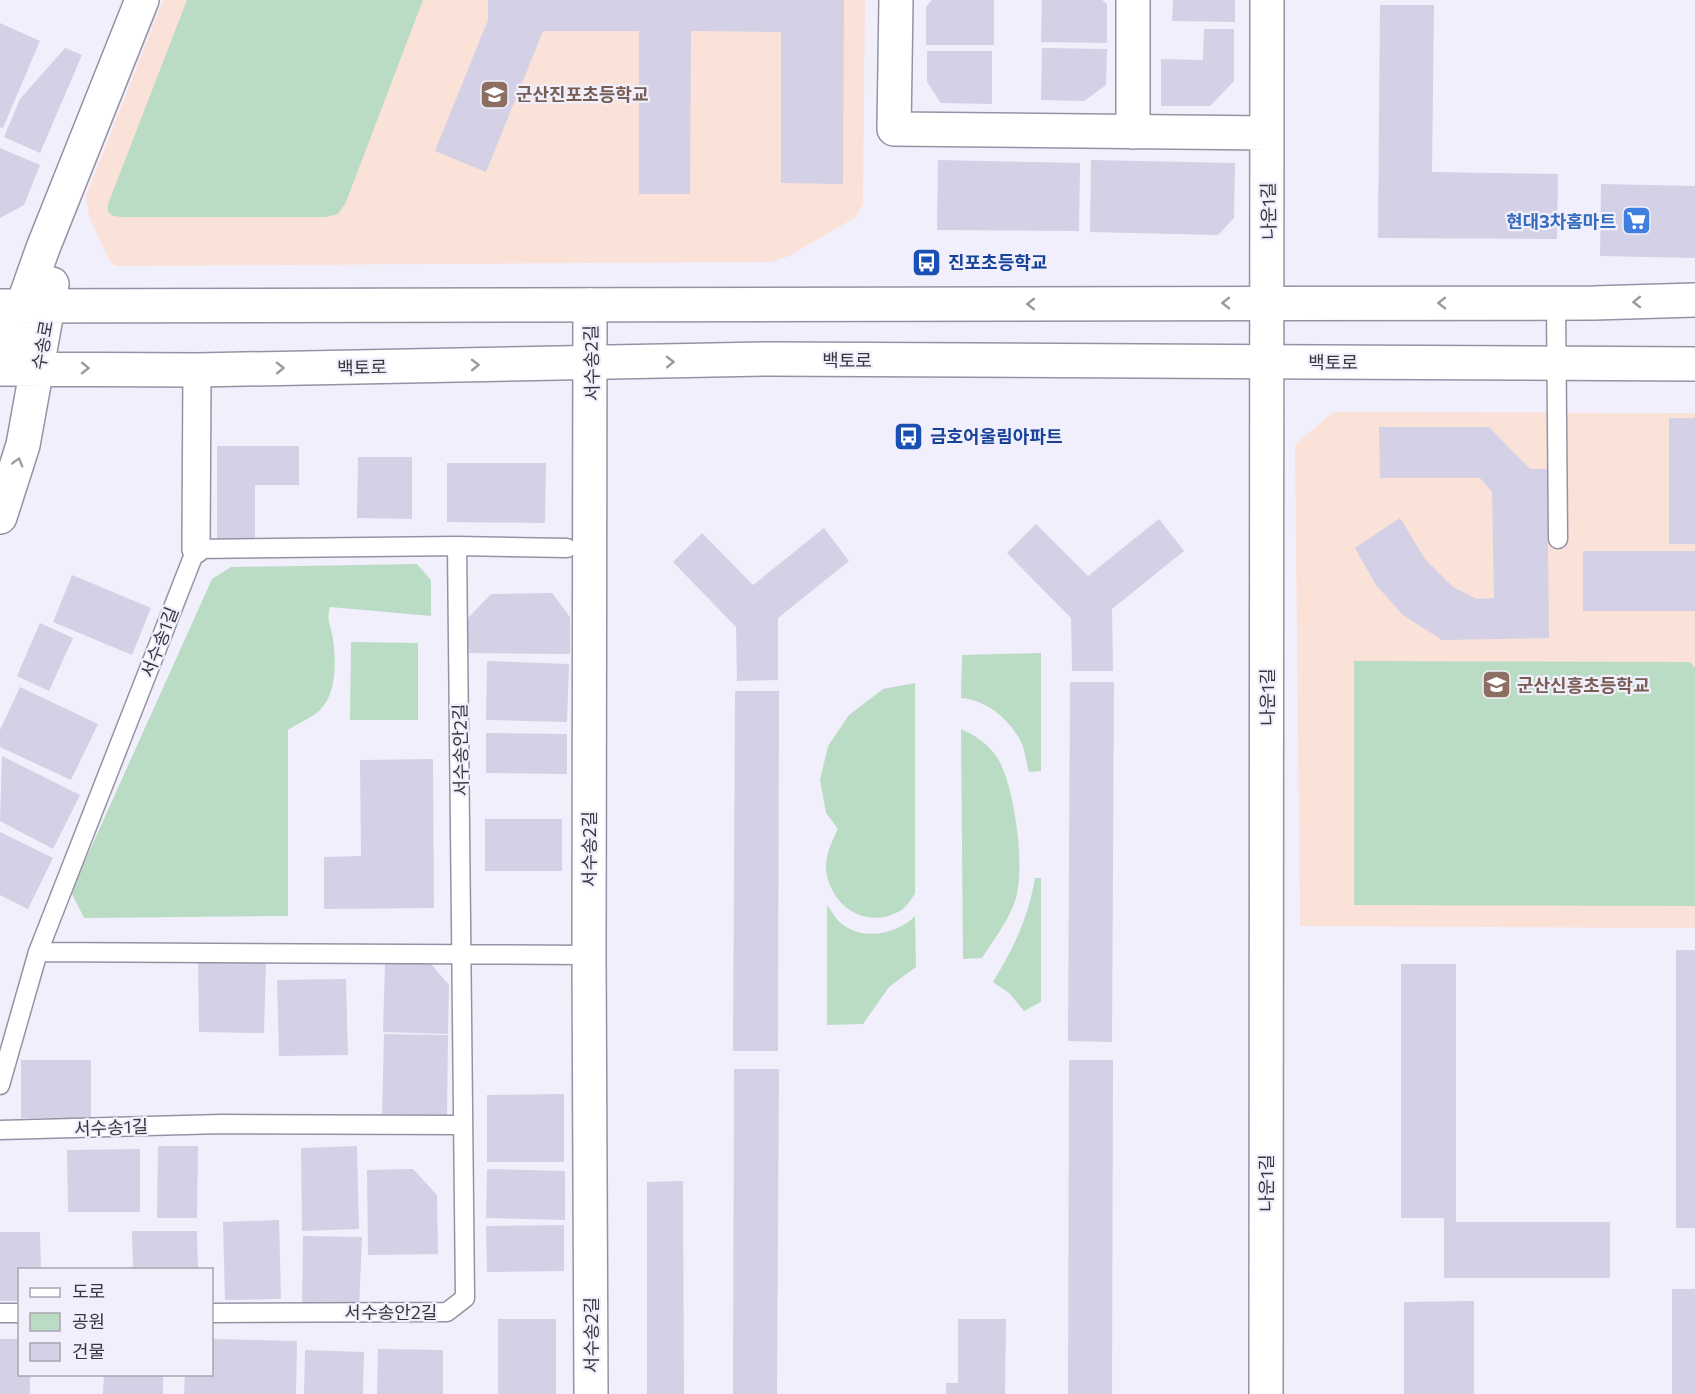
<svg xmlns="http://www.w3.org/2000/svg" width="1695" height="1394" font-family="Commissioner,'Noto Sans KR',sans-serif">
<rect width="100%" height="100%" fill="#f2effc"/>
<!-- education -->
<path fill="#fae2d8" d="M163 0H865L863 204 856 217 789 256 772 262 115 266 109 260 89 216 86 196Z
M1333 412 1695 413V928L1300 926 1295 445Z"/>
<!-- green -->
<path fill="#bbdcc4" d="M187 0H423L346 202 338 214 326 217H122L113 216 108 212V204Z
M417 564 431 580V616L330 607C326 620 331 626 333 639 336 661 337 693 320 710 314 717 296 724 288 730V916L84 918 71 892 212 579 231 567Z
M351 642 418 643V720H350Z
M1041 653V771L1029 772C1026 762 1025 749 1020 740 1008 718 986 700 961 698L962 655Z
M1354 661 1690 662 1695 668V906L1354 905Z
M915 683V894C911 899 906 908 900 911 867 930 830 907 826 869 825 856 832 841 838 829L826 813 820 780 828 746 849 715 883 689Z
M961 729C975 735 988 744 997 757 1015 786 1025 865 1016 898 1010 919 994 939 982 958L963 959Z
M1035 878H1041V1002L1024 1011 1009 993 993 982C1014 947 1028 919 1035 878Z
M827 905C832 911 836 920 842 924 863 941 898 934 915 916L916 967 889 987 863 1024 827 1025Z"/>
<!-- building -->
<path fill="#d4d0e5" d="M488 0H844L843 184 781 183V32L691 31 690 194H639V31H543L486 172 435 151 488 20Z
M932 0H994V45H926V7Z
M1042 0H1102L1107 4V43L1041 42Z
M1173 0H1235V22L1172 21Z
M1380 5H1434L1432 172 1558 174 1557 239 1378 238Z
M0 23 40 41 3 128 0 127Z
M1204 29H1234V81L1210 106H1161V59L1203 60Z
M65 48 82 55 40 153 4 137 20 99Z
M1042 48 1107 49 1106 85 1084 101 1041 100Z
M927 51H992V104L941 103 927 82Z
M0 148 40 165 24 205 0 218Z
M938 160 1080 163 1079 231 937 230Z
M1091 160 1235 163 1234 218 1218 235 1090 232Z
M1601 184 1695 186V258L1600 256Z
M1669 418H1695V544H1669Z
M1379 427H1489L1530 469H1547L1549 638 1442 640 1403 615 1376 585 1355 548 1400 518 1425 559 1453 587 1477 599 1494 598 1492 492 1480 478H1380Z
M217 446H299V485H255V541L217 540Z
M358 457H412V519L357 518Z
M447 463H546L545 523 447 522Z
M1159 519 1184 551 1112 609 1113 671H1072L1071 618 1007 553 1036 524 1088 576Z
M824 528 849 561 778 618V680L737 681 736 627 673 562 702 533 753 585Z
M1583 551H1695V611H1583Z
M72 575 151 608 132 655 53 622Z
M552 593 570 617V654L468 653V618L491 594Z
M40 623 73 638 49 691 17 676Z
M487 661 569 664 567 722 486 720Z
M1070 682H1114L1112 1042 1068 1041Z
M20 687 98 724 71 780 0 747V730Z
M735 691H779L778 1051H733Z
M486 733 567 734V774L486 773Z
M2 756 80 795 53 849 0 821Z
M433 759 434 908 324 909V857L361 856 360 760Z
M485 819H562V871H485Z
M0 832 53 858 28 909 0 895Z
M1676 950H1695V1228H1676Z
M198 960 266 961 264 1033 199 1032Z
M385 963 431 964 449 985 448 1034 383 1032Z
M1401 964H1456V1222H1610V1278H1444V1218H1401Z
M346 979 348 1055 279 1056 277 980Z
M384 1034 448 1035 447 1115 382 1114Z
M21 1060H91V1118H21Z
M1069 1060H1113L1112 1394H1068Z
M734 1069H779L777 1394H733Z
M564 1094V1162H487V1095Z
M158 1146H198L197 1218H157Z
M357 1146 359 1229 302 1231 301 1148Z
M140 1149V1212H68L67 1150Z
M413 1169 437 1195 438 1254 368 1255 367 1170Z
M487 1169 565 1171V1220L486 1218Z
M683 1181 684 1394H647V1182Z
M279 1220 281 1299 225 1300 223 1222Z
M564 1225V1271L487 1272 486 1226Z
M132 1231H197L198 1270H133Z
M0 1232H40L41 1270H20V1301H0Z
M303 1236 362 1237 359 1310 302 1308Z
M1672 1289H1695V1394H1672Z
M1474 1301V1394H1404V1302Z
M498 1319H556V1394H498Z
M958 1319H1006L1005 1394H946V1383H958Z
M0 1339H20V1374H30V1394H0Z
M212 1339 297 1341 296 1394H184L185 1374H212Z
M378 1349 443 1350V1394H377Z
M305 1350 364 1352 363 1394H304Z
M104 1374H163V1394H103Z"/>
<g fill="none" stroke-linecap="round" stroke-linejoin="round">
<defs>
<path id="service" d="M1556 303 1558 539
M38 952 589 955
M0 1085 38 952 196 549 457 546 567 548
M0 1130 222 1124 463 1125
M0 1313H20
M212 1313 447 1312 465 1298 457 546"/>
<path id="pedestrian" d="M196 549 197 370"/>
<path id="minor" d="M896 0 894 129 1267 133
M1133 132V0
M590 305 589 955 591 1394
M1266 1394 1267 0"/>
<path id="tertiary" d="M0 306 1594 303 1695 300
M0 369 197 370 768 359 1695 364
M0 369 43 248 142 0
M0 517 23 445 52 284"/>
</defs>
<!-- service casing -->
<use href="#service" stroke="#9692a5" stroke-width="21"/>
<!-- pedestrian casing -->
<use href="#pedestrian" stroke="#9692a5" stroke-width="30"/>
<!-- minor casing -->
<use href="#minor" stroke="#9692a5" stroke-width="36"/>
<!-- tertiary casing -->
<use href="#tertiary" stroke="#9692a5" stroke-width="36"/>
<!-- service -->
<use href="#service" stroke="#fff" stroke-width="18"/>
<!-- pedestrian -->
<use href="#pedestrian" stroke="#fff" stroke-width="27"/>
<!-- minor -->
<use href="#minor" stroke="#fff" stroke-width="33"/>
<!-- tertiary -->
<use href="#tertiary" stroke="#fff" stroke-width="33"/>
</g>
<!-- one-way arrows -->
<defs><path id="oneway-chevron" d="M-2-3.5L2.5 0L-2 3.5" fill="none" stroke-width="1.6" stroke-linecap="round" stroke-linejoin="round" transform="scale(1.5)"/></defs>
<g stroke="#9c9a9f">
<use href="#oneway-chevron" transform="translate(1637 302) rotate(179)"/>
<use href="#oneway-chevron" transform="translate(1226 303) rotate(180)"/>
<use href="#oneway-chevron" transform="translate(1442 303) rotate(180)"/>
<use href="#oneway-chevron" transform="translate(1031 304) rotate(180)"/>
<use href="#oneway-chevron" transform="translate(670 362) rotate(-1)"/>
<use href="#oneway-chevron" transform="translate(475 365) rotate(-1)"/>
<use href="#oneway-chevron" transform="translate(85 368) rotate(1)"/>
<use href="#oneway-chevron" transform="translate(280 368) rotate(-1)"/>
<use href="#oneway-chevron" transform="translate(18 462) rotate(-74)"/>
</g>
<!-- icons -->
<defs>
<symbol id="school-square" viewBox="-11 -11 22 22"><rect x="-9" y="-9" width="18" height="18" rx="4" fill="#8d6e63" stroke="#f2effc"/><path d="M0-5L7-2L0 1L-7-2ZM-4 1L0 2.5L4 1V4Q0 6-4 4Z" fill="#fff"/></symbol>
<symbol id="supermarket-square" viewBox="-11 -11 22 22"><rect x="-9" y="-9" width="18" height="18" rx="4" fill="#3f7fe0" stroke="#f2effc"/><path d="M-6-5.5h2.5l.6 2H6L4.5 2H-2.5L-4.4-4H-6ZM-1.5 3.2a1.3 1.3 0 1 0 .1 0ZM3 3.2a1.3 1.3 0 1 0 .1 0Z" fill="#fff"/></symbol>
<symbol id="bus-square" viewBox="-11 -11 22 22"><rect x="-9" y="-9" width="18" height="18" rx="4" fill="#1a4fb4" stroke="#f2effc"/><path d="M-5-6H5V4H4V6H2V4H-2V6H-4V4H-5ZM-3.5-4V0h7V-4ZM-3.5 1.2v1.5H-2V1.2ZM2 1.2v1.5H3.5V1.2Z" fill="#fff"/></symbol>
</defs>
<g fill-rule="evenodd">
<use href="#school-square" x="478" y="78" width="33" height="33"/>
<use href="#supermarket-square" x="1620" y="204" width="33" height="33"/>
<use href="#bus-square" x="910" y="246" width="33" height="33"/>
<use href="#bus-square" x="892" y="420" width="33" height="33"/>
<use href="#school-square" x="1480" y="668" width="33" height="33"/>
</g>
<g text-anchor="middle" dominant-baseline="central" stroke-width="4.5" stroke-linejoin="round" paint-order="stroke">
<!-- education labels -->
<g font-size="18" font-weight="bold" fill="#785e54" stroke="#f2effc" text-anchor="start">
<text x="516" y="94">군산진포초등학교</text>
<text x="1517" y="685">군산신흥초등학교</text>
</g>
<!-- street labels -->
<g font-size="18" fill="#38363f" stroke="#f2effc">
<text transform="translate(1268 211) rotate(-91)">나운1길</text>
<text transform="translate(42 345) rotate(-80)">수송로</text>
<text x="847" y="360">백토로</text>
<text x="1333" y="362">백토로</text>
<text transform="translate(591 363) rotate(-91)">서수송2길</text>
<text transform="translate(362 367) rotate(-1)">백토로</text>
<text transform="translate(159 642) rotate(-69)">서수송1길</text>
<text transform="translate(1267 697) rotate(-90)">나운1길</text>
<text transform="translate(460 750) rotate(-91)">서수송안2길</text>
<text transform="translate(589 849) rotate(-90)">서수송2길</text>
<text transform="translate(111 1127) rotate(-2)">서수송1길</text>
<text transform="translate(1266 1183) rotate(-90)">나운1길</text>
<text x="391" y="1312">서수송안2길</text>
<text transform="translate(591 1335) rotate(-90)">서수송2길</text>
</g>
<!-- shop labels -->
<g font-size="18" font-weight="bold" fill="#366cbe" stroke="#f2effc" text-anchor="end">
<text x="1616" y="221">현대3차홈마트</text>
</g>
<!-- transit labels -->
<g font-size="18" font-weight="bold" fill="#164399" stroke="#f2effc" text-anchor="start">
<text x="948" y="262">진포초등학교</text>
<text x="930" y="436">금호어울림아파트</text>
</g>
</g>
<!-- legend -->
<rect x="18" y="1268" width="195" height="108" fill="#f2effc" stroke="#a8a5b0" stroke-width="1.5"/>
<rect x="30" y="1288" width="30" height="9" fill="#ffffff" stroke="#a8a5b0" stroke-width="1.5"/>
<text x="72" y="1298" font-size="18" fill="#38363f">도로</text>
<rect x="30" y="1313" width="30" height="18" fill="#bbdcc4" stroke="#a8a5b0" stroke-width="1.5"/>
<text x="72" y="1328" font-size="18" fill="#38363f">공원</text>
<rect x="30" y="1343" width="30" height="18" fill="#d4d0e5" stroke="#a8a5b0" stroke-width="1.5"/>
<text x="72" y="1358" font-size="18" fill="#38363f">건물</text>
</svg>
